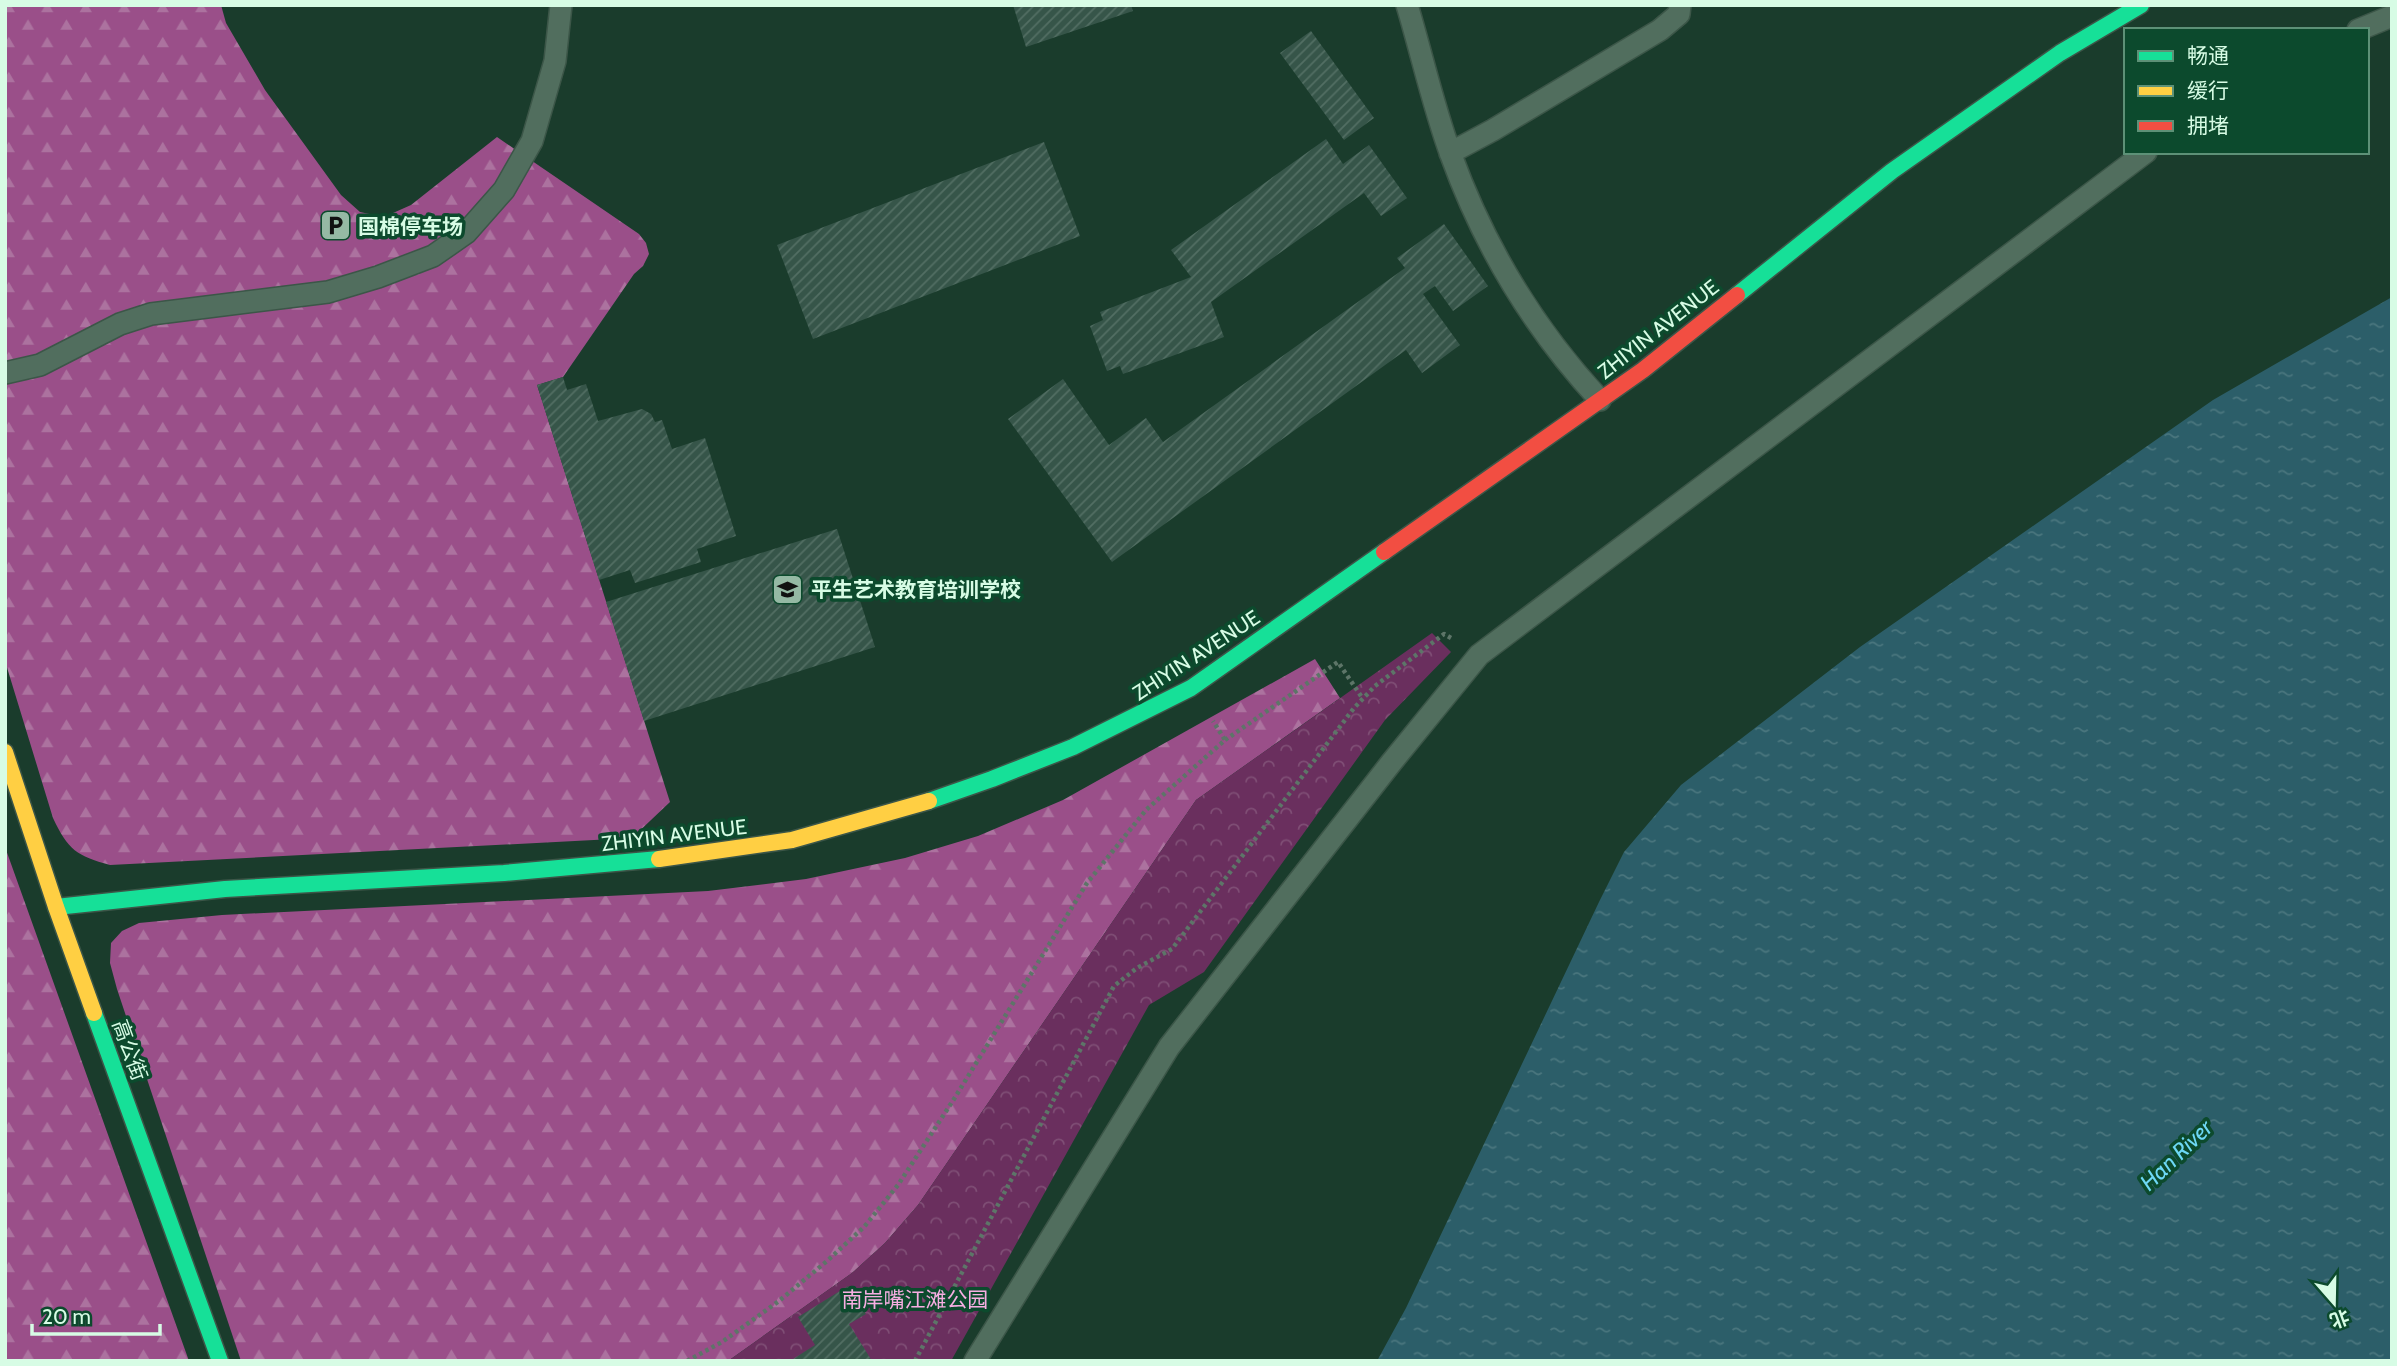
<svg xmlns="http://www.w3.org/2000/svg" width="2397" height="1366" font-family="Cabin,'Noto Sans SC',sans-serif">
<defs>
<pattern id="forest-firs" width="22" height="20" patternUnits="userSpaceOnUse" patternTransform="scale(1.75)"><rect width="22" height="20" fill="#9a4f89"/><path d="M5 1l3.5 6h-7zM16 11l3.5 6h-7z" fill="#ac729f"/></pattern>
<pattern id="park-crowns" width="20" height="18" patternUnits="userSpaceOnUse" patternTransform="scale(1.75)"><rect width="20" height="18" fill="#6a2f5e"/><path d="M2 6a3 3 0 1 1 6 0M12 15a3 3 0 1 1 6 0" fill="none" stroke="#7f4e75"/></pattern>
<pattern id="water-ripples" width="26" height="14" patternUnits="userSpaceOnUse" patternTransform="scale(1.75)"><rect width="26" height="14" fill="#2c5e69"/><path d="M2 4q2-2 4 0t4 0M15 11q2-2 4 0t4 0" fill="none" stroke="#4a767e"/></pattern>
<pattern id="building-hatch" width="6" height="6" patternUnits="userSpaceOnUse" patternTransform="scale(1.75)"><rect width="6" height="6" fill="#365549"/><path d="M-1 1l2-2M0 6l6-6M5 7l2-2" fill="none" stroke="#526e63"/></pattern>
</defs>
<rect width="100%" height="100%" fill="#1a3c2c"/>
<!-- forest -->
<path fill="url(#forest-firs)" d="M5 5H221L226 23 265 90 341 195 360 212 384 217 411 205 497 137 639 234 646 243 649 254 643 266 634 274 563 377 537 385 670 802 632 838 110 865C77 856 68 850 53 818L5 661Z
M1315 659 1340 698 1196 800 918 1205 885 1243 852 1273 728 1361H241L117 989 110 963 111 943 122 931 139 923 222 915 708 891 806 879 905 858 978 836 1063 800Z
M5 847 189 1361H5Z"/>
<!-- park -->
<path fill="url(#park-crowns)" d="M1432 633 1451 652 1385 720 1204 972 1149 1005 951 1361H728L852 1273 885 1243 918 1205 1196 800Z"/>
<!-- water -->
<path fill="url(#water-ripples)" d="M2392 297V1361H1377L1406 1308 1599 902 1624 852 1681 785 1860 647 2213 400Z"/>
<!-- building -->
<path fill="url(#building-hatch)" d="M1013 5H1131L1133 11 1026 47Z
M1311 31 1374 118 1344 140 1280 53Z
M1326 139 1343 164 1369 145 1407 198 1381 216 1364 193 1211 302 1224 337 1123 374 1120 366 1107 371 1090 326 1103 320 1100 312 1191 277 1171 250Z
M1044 142 1080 236 813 339 777 245Z
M1444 224 1488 286 1453 311 1435 286 1423 294 1460 345 1422 373 1406 350 1112 562 1008 419 1063 379 1109 445 1146 418 1163 442 1405 268 1397 258Z
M563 377 567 390 586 384 598 421 642 409 651 414 655 422 662 420 672 449 705 438 736 536 697 549 701 562 635 583 630 570 599 580 537 385Z
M837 529 875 647 644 721 606 602Z
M848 1286 866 1314 849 1324 872 1361H790L815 1345 798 1317Z"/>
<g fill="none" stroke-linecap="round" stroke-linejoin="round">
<defs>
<path id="lane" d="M1407 5C1422 55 1433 106 1451 155 1484 246 1534 329 1600 400
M2358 30 2392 16
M1450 153 1493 130 1660 30 1679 14 1680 5
M5 373 40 365 120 324 151 314 328 292 378 277 433 256 466 233 504 190 532 141 555 61 561 5
M975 1361 1169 1047 1391 763 1479 655 2146 152"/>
<path id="fast" d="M1737 295 1892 171 2060 53 2141 5
M929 801 992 779 1073 747 1191 688 1384 552
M56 907 225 889 504 873 659 859
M94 1013 220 1361"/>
<path id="slow" d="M5 752 56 907 94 1013
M659 859 792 840 929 801"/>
<path id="jam" d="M1384 552 1643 370 1737 295"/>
</defs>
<!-- lane casing -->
<use href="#lane" stroke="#3c5648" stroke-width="24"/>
<!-- fast casing -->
<use href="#fast" stroke="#3c5648" stroke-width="19"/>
<!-- slow casing -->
<use href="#slow" stroke="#3c5648" stroke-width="19"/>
<!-- jam casing -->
<use href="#jam" stroke="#3c5648" stroke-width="19"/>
<!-- path -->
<path stroke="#5d7568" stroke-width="4.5" stroke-dasharray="3.5 3.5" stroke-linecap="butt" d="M1225 740 1338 662 1363 699
M687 1361 722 1342 779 1301 827 1261 864 1227 898 1185 954 1099 1087 883 1146 810 1225 740 1213 721
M915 1361 1114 986 1137 968 1172 949 1354 708 1375 686 1444 634 1451 638"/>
<!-- lane -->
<use href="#lane" stroke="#516e5e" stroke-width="21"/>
<!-- fast -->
<use href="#fast" stroke="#16e098" stroke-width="16"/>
<!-- slow -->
<use href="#slow" stroke="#ffcf43" stroke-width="16"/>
<!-- jam -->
<use href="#jam" stroke="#f24e42" stroke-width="16"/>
</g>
<!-- icons -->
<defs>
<symbol id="parking-square" viewBox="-11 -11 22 22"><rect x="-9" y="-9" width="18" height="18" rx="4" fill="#95b9a4" stroke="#0c4a2d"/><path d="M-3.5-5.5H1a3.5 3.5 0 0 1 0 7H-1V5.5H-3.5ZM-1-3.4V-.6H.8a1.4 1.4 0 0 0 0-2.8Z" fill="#111"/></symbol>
<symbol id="university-square" viewBox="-11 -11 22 22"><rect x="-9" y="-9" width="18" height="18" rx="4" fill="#95b9a4" stroke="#0c4a2d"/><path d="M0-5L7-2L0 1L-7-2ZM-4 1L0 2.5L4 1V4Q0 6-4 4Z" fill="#111"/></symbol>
</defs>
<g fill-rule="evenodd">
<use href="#parking-square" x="318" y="208" width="35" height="35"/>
<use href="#university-square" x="770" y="572" width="35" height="35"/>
</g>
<g text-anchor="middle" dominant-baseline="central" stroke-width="7" stroke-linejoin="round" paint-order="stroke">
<!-- poi labels -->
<g font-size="21" font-weight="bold" fill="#d7fce5" stroke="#0c4a2d" text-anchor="start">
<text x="358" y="226">国棉停车场</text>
<text x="811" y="589">平生艺术教育培训学校</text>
</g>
<!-- street labels -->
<g font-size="21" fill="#d7fce5" stroke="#0c4a2d">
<text transform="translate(1658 329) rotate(-38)">ZHIYIN AVENUE</text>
<text transform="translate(1196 655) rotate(-33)">ZHIYIN AVENUE</text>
<text transform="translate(674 835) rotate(-7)">ZHIYIN AVENUE</text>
<text transform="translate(130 1050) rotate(70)">高公街</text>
</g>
<!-- park labels -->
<g font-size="21" fill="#f6aee2" stroke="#0c4a2d">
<text x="915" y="1299">南岸嘴江滩公园</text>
</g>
<!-- water labels -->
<g font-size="23" font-style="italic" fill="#6dd8f5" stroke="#0c4a2d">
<text transform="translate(2176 1155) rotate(-44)">Han River</text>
</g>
</g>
<!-- border -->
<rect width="2397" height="1366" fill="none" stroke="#d7fce5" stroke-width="14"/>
<!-- legend -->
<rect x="2124" y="28" width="245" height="126" fill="#0c4a2d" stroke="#5d9177" stroke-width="2"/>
<rect x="2138" y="51" width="35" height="10" fill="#16e098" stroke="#5d9177" stroke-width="2"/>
<text x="2187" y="63" font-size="21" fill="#d7fce5">畅通</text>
<rect x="2138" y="86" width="35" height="10" fill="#ffcf43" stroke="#5d9177" stroke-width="2"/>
<text x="2187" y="98" font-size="21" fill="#d7fce5">缓行</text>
<rect x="2138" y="121" width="35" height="10" fill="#f24e42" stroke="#5d9177" stroke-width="2"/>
<text x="2187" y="133" font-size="21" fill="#d7fce5">拥堵</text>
<!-- north arrow -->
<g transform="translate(2334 1303) rotate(160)" stroke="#0c4a2d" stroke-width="5" paint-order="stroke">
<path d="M0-5L12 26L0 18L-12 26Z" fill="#d7fce5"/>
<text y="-10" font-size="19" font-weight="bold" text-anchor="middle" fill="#d7fce5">北</text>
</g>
<!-- scale -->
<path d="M32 1324v10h128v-10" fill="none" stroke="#d7fce5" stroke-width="3.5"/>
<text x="42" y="1324" font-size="21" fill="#d7fce5" stroke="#0c4a2d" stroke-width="5" paint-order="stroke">20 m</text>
</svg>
